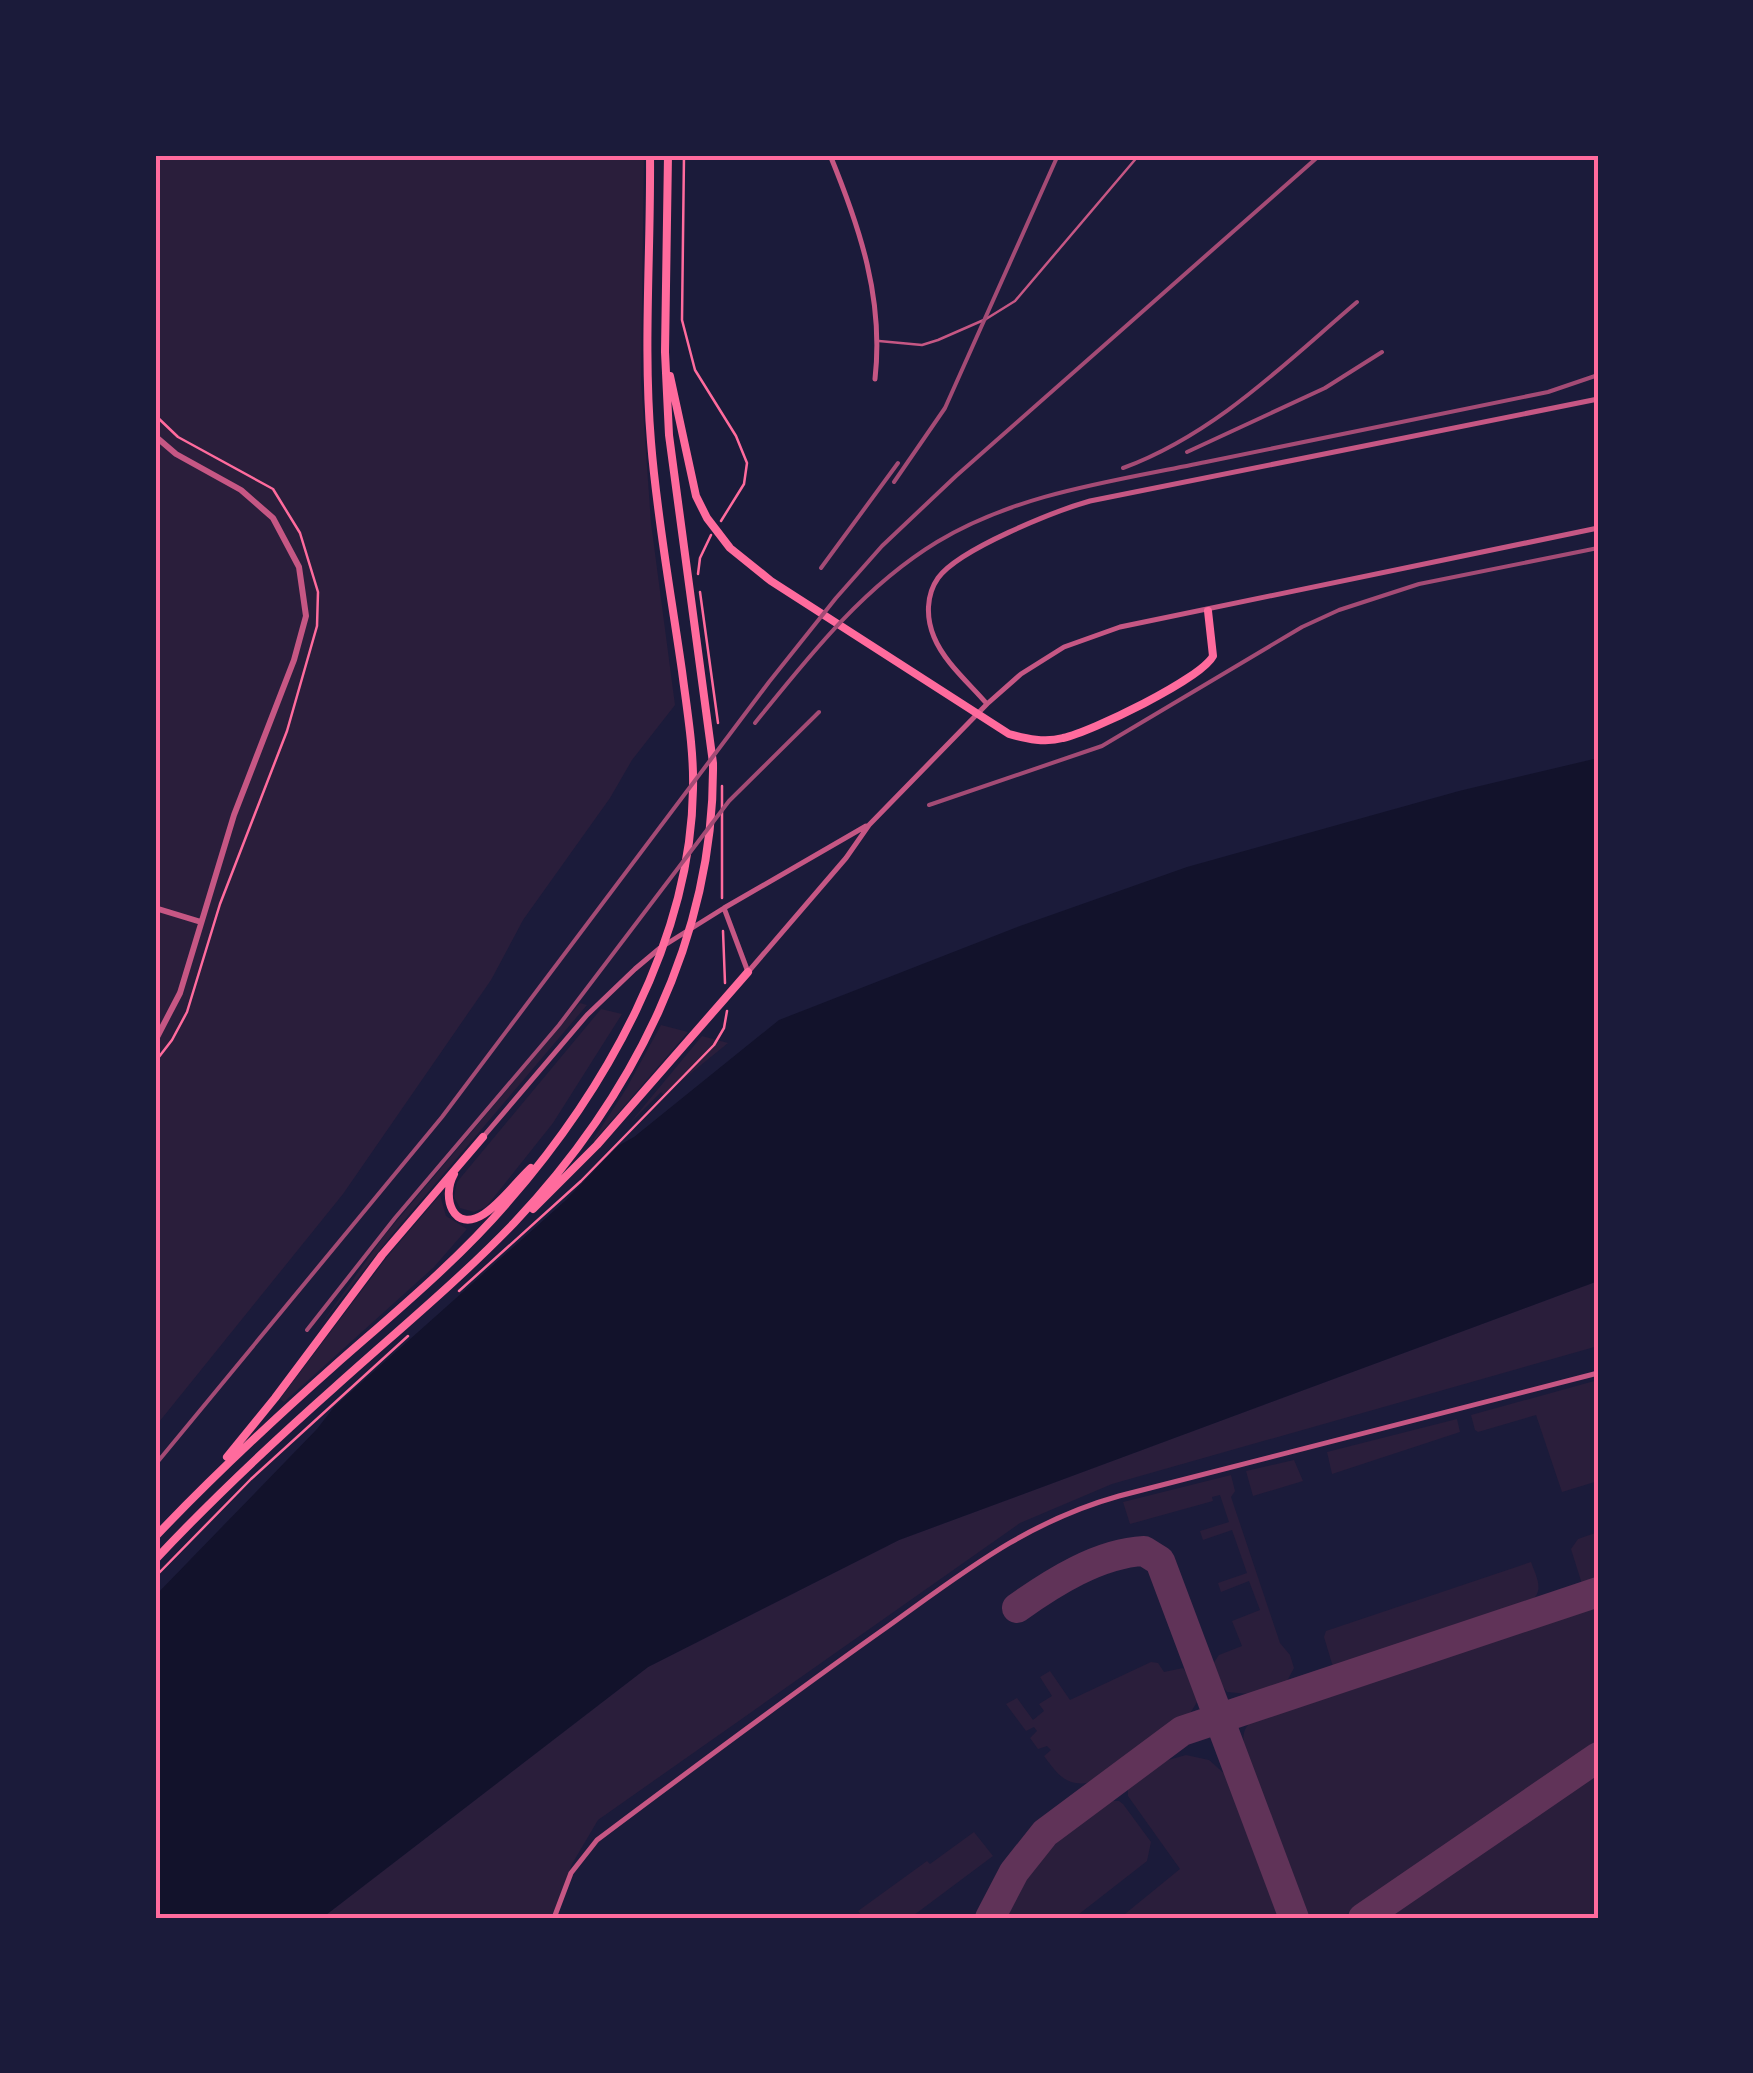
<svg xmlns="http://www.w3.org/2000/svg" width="1753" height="2073" font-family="'PT Sans',sans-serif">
<rect width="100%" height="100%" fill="#1b1b3a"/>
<!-- green -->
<path fill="#2a1e3b" d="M155 155H644L641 381 651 523 675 705 632 760 610 798 523 920 491 980 343 1194 155 1427Z
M580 1003 587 1005 390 1237 317 1330 384 1236Z
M601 1009 622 1014 553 1123 486 1207 474 1212 460 1208 454 1197 457 1182Z
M661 1025 688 1032 594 1141 593 1140 626 1089Z
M702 1036 728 1043 664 1095 661 1092 629 1124Z
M440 1195 446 1216 467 1229 434 1267 284 1402 280 1399 387 1257Z
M1598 1281V1346L1112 1484 1020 1523 598 1820 572 1864 552 1918H322L648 1667 899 1540Z
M1598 1380V1481L1562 1492 1536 1415 1478 1432 1475 1430 1471 1415Z
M1457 1419 1460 1432 1332 1474 1327 1452Z
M1294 1460 1303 1481 1253 1496 1246 1471Z
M1231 1475 1235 1491 1231 1497 1280 1643 1290 1655 1294 1668 1286 1683 1249 1694 1227 1692 1220 1683 1213 1664 1219 1655 1242 1646 1232 1621 1260 1610 1249 1581 1221 1592 1218 1583 1247 1573 1232 1530 1203 1540 1200 1531 1229 1522 1220 1495 1212 1497 1213 1501 1130 1524 1123 1502Z
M1598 1532V1579L1582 1584 1571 1549 1578 1539Z
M1531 1562C1536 1576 1545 1591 1531 1601L1333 1667 1324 1637 1326 1631Z
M1598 1604V1743L1341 1918 1308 1917 1245 1750C1241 1736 1244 1724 1257 1718Z
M1151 1662 1158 1663 1164 1672 1183 1668 1196 1687 1197 1702 1191 1712 1164 1727 1092 1782C1067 1788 1058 1775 1044 1756L1051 1750 1047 1746 1038 1749 1030 1738 1037 1731 1034 1727 1026 1731 1006 1704 1017 1698 1033 1720 1044 1711 1039 1704 1052 1696 1040 1677 1050 1671 1070 1700Z
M1186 1755 1209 1760 1227 1776 1280 1918H1120L1180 1869 1128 1796V1787L1161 1762Z
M1598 1772V1918H1384Z
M1109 1801H1119L1123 1804 1151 1842 1147 1861 1074 1918H1004C1034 1859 1056 1839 1109 1801Z
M974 1832 993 1856 910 1918H856L861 1915 858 1911 927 1861 930 1864Z"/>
<!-- water -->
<path fill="#12122b" d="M1598 758V1281L899 1540 648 1667 322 1918H155V1596L317 1429 334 1407 566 1200 618 1146 634 1137 779 1020 1020 926 1187 867 1459 791Z"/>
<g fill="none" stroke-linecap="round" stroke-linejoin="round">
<!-- taxiway -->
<path stroke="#603358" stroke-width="30" d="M1017 1608C1052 1583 1099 1553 1144 1551L1160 1561 1294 1918
M990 1918 1014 1872 1045 1833 1182 1731 1598 1592
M1363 1918 1598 1757"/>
<!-- path -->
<path stroke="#ff6b9d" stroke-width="2.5" d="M684 155 682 320 695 370 736 436 747 463 744 484 721 521
M155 415 178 437 273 489 300 533 318 592 317 626 287 731 220 904 187 1012 172 1040 155 1062
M698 574 700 558 711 535
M700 592 718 723
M722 898V786
M723 931 725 983
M459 1291 581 1181 714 1045 724 1028 727 1011
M155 1577 251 1479 408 1336"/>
<!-- service -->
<path stroke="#c65784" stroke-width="2.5" d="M879 341 922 345 938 340 986 319 1015 301 1139 155"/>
<!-- minor -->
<path stroke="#c65784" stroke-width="5" d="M830 155C860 228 884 299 875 379
M987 704C970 684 944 662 934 637 926 618 926 595 938 578 959 549 1055 511 1090 501L1598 399
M724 908 748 972 846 858 869 825 987 704 1021 674 1064 647 1120 627 1598 528
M483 1137 587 1015 635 969 660 948 724 908 866 826
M554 1918 571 1873 597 1840C693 1768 789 1696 887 1627 964 1572 1026 1522 1119 1496L1598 1373"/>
<!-- tertiary -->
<path stroke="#c65784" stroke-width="6" d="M155 436 176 454 241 490 273 518 299 567 306 616 294 660 234 815 180 993 155 1041
M155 908 201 922"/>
<!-- trunk -->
<path stroke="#ff6b9d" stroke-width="8" d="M670 376 696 496 707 518 730 548 771 581 1009 734C1027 739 1045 743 1063 738 1091 732 1201 679 1213 656L1208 611
M454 1174C441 1197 453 1234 484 1214 501 1203 516 1182 531 1168
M533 1209 597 1145 748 972
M227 1457 275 1398 382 1255 483 1137
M155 1537C212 1477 272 1421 334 1366 393 1314 455 1263 507 1203 605 1091 691 940 693 789 694 750 687 710 682 671 671 594 657 518 651 442 643 347 651 250 650 155
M155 1560C212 1499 273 1442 335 1387 395 1333 458 1281 514 1223 632 1098 715 938 713 763L669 435 665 352 668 155"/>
<!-- rail -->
<path stroke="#a44b75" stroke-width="4" d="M1187 452 1325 388 1382 352
M1123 468C1215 434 1283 365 1357 302
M894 482 945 408 1058 155
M821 568 898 463
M755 723C809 656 863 587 937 542 1018 493 1115 481 1206 462 1320 439 1434 415 1548 392L1598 375
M929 805 1102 746 1302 627 1339 610 1419 584 1598 548
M307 1330 395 1218 559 1025 729 801 819 712
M155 1465 442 1117 769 682 836 598 882 546 956 476 1320 155"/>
</g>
<!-- border -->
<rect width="1753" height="2073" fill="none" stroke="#1b1b3a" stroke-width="315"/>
<rect x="158" y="158" width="1438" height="1758" fill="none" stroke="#ff6b9d" stroke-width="4"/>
</svg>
